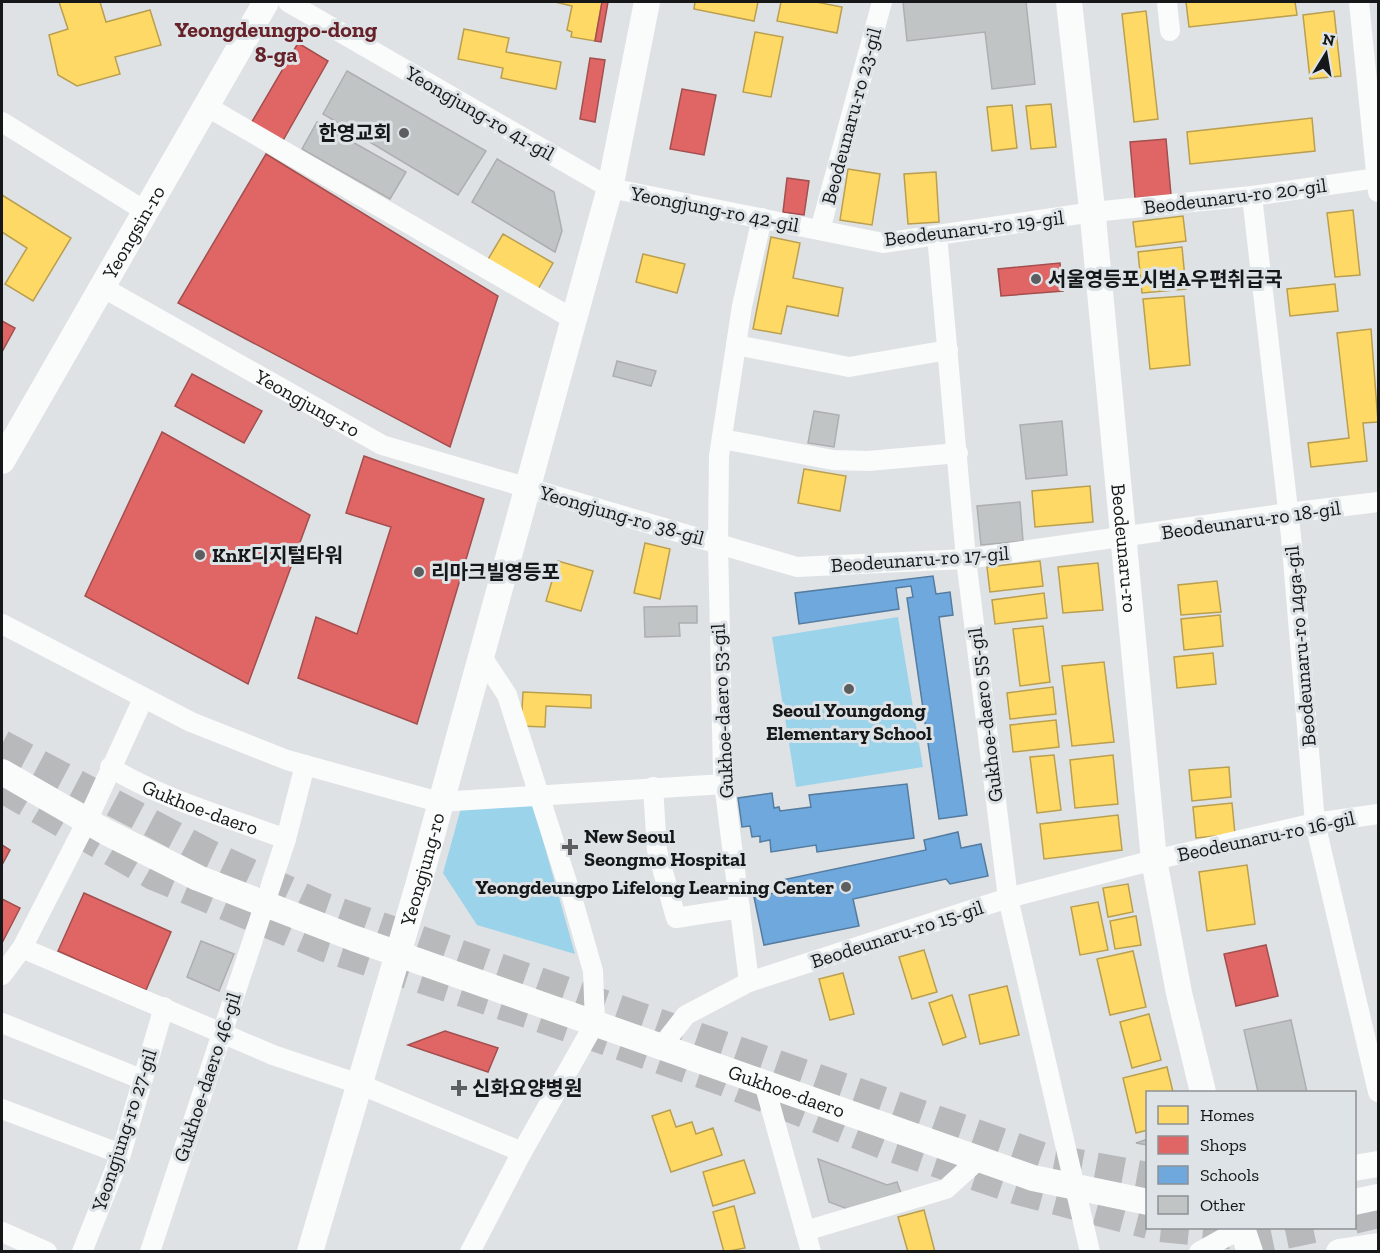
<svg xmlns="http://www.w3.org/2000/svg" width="1380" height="1253" font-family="'Zilla Slab','Noto Sans KR',serif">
<rect width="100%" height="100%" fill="#dfe2e4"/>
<!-- green -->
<path fill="#9bd3eb" d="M898 617 923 767 796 787 772 637Z
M533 805 575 954 477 925 443 873 461 808Z"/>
<!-- homes -->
<path fill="#ffd966" stroke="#b99f4f" stroke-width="1.5" d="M59 2H100L106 22 150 10 161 45 115 57 120 74 77 86 58 75 49 35 68 29Z
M555 2H602L595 41 571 37 572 32 567 30 572 6Z
M695 2H758L754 21 694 9Z
M781 2H816L842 7 837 33 777 21Z
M1186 2H1295L1297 15 1189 27Z
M1146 11 1158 119 1134 122 1122 14Z
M1334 11 1341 76 1310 79 1303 15Z
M464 29 509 38 506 52 561 62 556 89 501 78 503 68 458 59Z
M755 32 783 37 771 97 743 92Z
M1051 104 1056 147 1031 149 1026 106Z
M1012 105 1017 148 992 151 987 107Z
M1312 118 1315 151 1190 164 1187 132Z
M848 169 880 174 872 225 840 220Z
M936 172 939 222 908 224 904 174Z
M2 195 71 238 33 301 5 284 27 248 2 232Z
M1353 210 1360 275 1335 277 1327 213Z
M1183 216 1186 241 1136 247 1133 222Z
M503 234 553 263 537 291 487 261Z
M771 237 800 243 793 278 843 288 838 316 787 306 781 334 753 329Z
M1182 247 1186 289 1142 293 1138 252Z
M643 254 685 264 677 293 636 282Z
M1335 284 1338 311 1290 316 1287 289Z
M1184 296 1190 365 1150 369 1143 299Z
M1371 329 1378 422 1363 423 1367 461 1311 467 1308 443 1349 438 1337 333Z
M804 469 846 476 840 511 798 503Z
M1090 486 1093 522 1035 527 1032 491Z
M645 543 670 549 660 599 634 593Z
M558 561 593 571 581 611 546 601Z
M1040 561 1043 586 990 592 987 567Z
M1098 563 1103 610 1063 613 1058 567Z
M1217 581 1221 612 1181 615 1178 585Z
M1044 593 1047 618 995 624 992 600Z
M1220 615 1223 646 1184 650 1181 619Z
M1043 626 1050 682 1020 686 1013 629Z
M1213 653 1216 684 1177 688 1174 657Z
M1104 662 1114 742 1072 746 1062 666Z
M1053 687 1056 714 1010 719 1007 693Z
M523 692 591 695V708L546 706 545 727 521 726Z
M1056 720 1059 747 1013 752 1010 725Z
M1054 755 1061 810 1037 813 1030 757Z
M1113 755 1118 804 1075 808 1070 760Z
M1229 767 1231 797 1192 801 1189 770Z
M1232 803 1235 834 1196 838 1193 807Z
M1118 815 1122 850 1044 859 1040 824Z
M1247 865 1255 924 1207 931 1199 872Z
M1128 884 1133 912 1108 917 1103 888Z
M1098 902 1108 950 1080 955 1071 907Z
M1136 916 1141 945 1115 949 1110 921Z
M924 950 937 992 912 999 899 957Z
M1133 951 1146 1007 1110 1015 1097 959Z
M843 973 854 1014 830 1020 819 979Z
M1007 986 1019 1035 980 1044 969 995Z
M952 995 966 1037 943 1045 929 1003Z
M1149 1014 1161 1060 1132 1068 1120 1022Z
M1167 1067 1173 1092H1148V1130L1136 1133 1123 1078Z
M670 1110 676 1127 692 1122 696 1134 713 1128 722 1155 671 1172 652 1116Z
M744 1160 755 1193 713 1206 703 1172Z
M734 1206 745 1248 724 1252 713 1212Z
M924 1210 935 1252H908L898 1217Z"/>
<!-- shops -->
<path fill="#e06666" stroke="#a34e4f" stroke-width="1.5" d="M602 2H608L601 42 595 41Z
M298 43 328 61 281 144 250 125Z
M590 58 605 60 595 122 580 119Z
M682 89 716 95 704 155 670 149Z
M1166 139 1171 195 1135 198 1130 142Z
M266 154 498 296 450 447 178 303Z
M787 178 809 181 804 215 783 212Z
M1060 263 1063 291 1001 296 998 269Z
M2 321 15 328 2 352Z
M192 374 262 411 244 443 175 406Z
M162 432 310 515 248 684 85 596Z
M364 456 484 499 417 724 298 678 316 617 357 634 391 527 346 513Z
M2 845 10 850 2 865Z
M84 893 171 932 146 990 58 951Z
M2 899 20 908 2 943Z
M1266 945 1278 996 1236 1006 1224 954Z
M445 1031 498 1048 488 1072 408 1045Z"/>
<!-- schools -->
<path fill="#6fa8dc" stroke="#547ca1" stroke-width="1.5" d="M933 576 936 594 950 592 953 615 939 617 967 815 939 819 907 598 913 597 911 586 896 588 899 609 799 624 795 593Z
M907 784 914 838 817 852 816 845 771 852 770 840 760 842V836L752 837 750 826 742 827 738 798 772 793 774 808 779 807 780 811 811 807 809 795Z
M958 832 961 848 981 844 988 876 950 884 946 879 853 899 859 926 764 945 754 897 784 891 782 880 926 850 924 840Z"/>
<!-- building -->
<path fill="#c1c4c5" stroke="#acaeb0" stroke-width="1.5" d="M903 2H1026L1035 84 992 89 985 32 907 41Z
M347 71 486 151 458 195 323 114Z
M317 122 406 172 390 199 302 149Z
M497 159 554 192 562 231 555 252 472 202Z
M617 361 656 371 651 386 613 376Z
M814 411 839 415 834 447 808 443Z
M1062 421 1067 475 1026 479 1020 425Z
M1020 502 1023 541 981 545 977 506Z
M697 606V623H679L680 636 645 637 644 607Z
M201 941 234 954 219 991 187 977Z
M1291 1020 1307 1092H1258L1244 1030Z
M1148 1139V1145L1136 1143Z
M818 1159 887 1185 897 1182 902 1196 853 1211 829 1202Z"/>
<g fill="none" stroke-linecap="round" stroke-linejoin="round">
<!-- highway-tunnel -->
<path stroke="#b7b9bb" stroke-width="28" stroke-dasharray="28 14" stroke-linecap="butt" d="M2 744 212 855 323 906 1045 1157 1148 1176
M2 789 153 876 325 948 536 1017 723 1082 885 1146 1018 1191 1148 1225
M1354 1220 1378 1214
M1161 1228 1266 1239 1319 1228"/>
<!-- minor -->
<g stroke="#fafbfb" stroke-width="20">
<path d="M288 2 610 188 883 243 1093 212 1252 196 1377 178"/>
<path d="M1167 2 1170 31"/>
<path d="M1359 2 1378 192"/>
<path d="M206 106 573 319"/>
<path d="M2 122 145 211"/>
<path d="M1252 196 1291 536 1315 823 1378 1092"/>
<path d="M820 230 882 2"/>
<path d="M937 235 966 559 1008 898 1090 1252"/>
<path id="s1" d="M102 287 382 445 797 567 966 559 1288 513 1378 502"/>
<path d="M736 345 849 367 948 350"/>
<path d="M722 439 833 460 868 461 958 453"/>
<path d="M2 624 191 722 287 760 439 802 724 784"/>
<path id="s2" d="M110 767C157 797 232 819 286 839"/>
<path d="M653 787 657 850 676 918 740 908"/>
<path d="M22 948 273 1055 359 1084 522 1152"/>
<path d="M2 975 22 948 87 821 143 699"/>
<path d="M749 982 723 775 718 543 719 456 742 306 762 218"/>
<path d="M2 1023 141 1079"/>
<path d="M661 1047 686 1015 749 982 1008 898 1154 860 1315 823 1378 814"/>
<path d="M764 1083 811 1252"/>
<path d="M2 1109 121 1154"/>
<path d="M805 1231 946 1189 979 1159"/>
<path d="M2 1232 47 1252"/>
<path d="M82 1252 121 1154 164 1007"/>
<path d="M150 1252 286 839 305 765"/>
<path d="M470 1252 522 1152 595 1023 593 971 573 901 507 695 480 654"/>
<path d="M1199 1252 1242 1228"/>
</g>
<!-- major -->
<g stroke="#fafbfb" stroke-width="26">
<path id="s3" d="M1069 2 1093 218 1154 860 1179 993 1203 1092"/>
<path id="s4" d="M2 461 266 2"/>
<path id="s5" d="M2 772 106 832 198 878 353 938 1033 1178 1148 1202"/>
<path d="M1354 1168 1378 1164"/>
<path d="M1354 1202 1378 1197"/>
<path d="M1242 1228 1250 1252"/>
<path id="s6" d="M310 1252 418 886 610 188 647 2"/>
<path d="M1339 1252 1378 1246"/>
</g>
</g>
<!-- markers -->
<g fill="#5c5e5f" stroke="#dde3e6" stroke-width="2">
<circle cx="404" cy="133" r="6"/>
<circle cx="1036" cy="279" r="6"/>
<circle cx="200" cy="555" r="6"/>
<circle cx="419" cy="572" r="6"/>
<circle cx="849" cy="689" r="6"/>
<path d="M567 838h6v6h6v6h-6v6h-6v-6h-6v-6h6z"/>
<circle cx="846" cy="887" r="6"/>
<path d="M456 1079h6v6h6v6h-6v6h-6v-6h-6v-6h6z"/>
</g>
<g text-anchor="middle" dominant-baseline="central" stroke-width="6" stroke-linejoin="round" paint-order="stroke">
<!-- street labels -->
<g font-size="20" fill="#151718" stroke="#dde3e6">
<text transform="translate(480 113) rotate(30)">Yeongjung-ro 41-gil</text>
<text transform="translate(851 116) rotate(-75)">Beodeunaru-ro 23-gil</text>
<text transform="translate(1235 196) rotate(-7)">Beodeunaru-ro 20-gil</text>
<text transform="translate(715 209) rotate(11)">Yeongjung-ro 42-gil</text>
<text transform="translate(974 228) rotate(-7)">Beodeunaru-ro 19-gil</text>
<text stroke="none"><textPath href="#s4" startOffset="264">Yeongsin-ro</textPath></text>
<text stroke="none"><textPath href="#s1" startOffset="236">Yeongjung-ro</textPath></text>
<text transform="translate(622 515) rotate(16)">Yeongjung-ro 38-gil</text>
<text transform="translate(1251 520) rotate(-8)">Beodeunaru-ro 18-gil</text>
<text stroke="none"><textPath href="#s3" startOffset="549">Beodeunaru-ro</textPath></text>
<text transform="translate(920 559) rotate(-4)">Beodeunaru-ro 17-gil</text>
<text transform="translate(1300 646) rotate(-95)">Beodeunaru-ro 14ga-gil</text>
<text transform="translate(722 711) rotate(-93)">Gukhoe-daero 53-gil</text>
<text transform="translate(985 715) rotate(-97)">Gukhoe-daero 55-gil</text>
<text stroke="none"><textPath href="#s2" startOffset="99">Gukhoe-daero</textPath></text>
<text transform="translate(1266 836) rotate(-12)">Beodeunaru-ro 16-gil</text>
<text stroke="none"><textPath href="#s6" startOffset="399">Yeongjung-ro</textPath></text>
<text transform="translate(897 934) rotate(-18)">Beodeunaru-ro 15-gil</text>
<text transform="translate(207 1077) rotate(-72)">Gukhoe-daero 46-gil</text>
<text stroke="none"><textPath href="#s5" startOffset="849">Gukhoe-daero</textPath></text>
<text transform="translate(124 1130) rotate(-72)">Yeongjung-ro 27-gil</text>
</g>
<!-- poi labels -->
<g font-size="20" font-weight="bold" fill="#151718" stroke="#dde3e6" text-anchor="start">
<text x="392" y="133" text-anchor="end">한영교회</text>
<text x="1048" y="279">서울영등포시범A우편취급국</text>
<text x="212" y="555">KnK디지털타워</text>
<text x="431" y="572">리마크빌영등포</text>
<text x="849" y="710" text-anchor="middle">Seoul Youngdong<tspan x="849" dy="23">Elementary School</tspan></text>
<text x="584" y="836">New Seoul<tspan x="584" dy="23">Seongmo Hospital</tspan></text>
<text x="834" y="887" text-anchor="end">Yeongdeungpo Lifelong Learning Center</text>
<text x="472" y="1088">신화요양병원</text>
</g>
<!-- quarter labels -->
<g font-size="22" font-weight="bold" fill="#672128" stroke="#dde3e6">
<text x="276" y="29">Yeongdeungpo-dong<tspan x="276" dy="25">8-ga</tspan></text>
</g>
</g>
<!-- border -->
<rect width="1380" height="1253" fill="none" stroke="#151718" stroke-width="6"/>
<!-- legend -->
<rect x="1146" y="1091" width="210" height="138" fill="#dde3e6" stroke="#8d9194" stroke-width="1.5"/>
<rect x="1158" y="1106" width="30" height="18" fill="#ffd966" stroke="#8d9194" stroke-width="1.5"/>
<text x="1200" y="1121" font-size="18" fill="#151718">Homes</text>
<rect x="1158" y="1136" width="30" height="18" fill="#e06666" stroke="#8d9194" stroke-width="1.5"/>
<text x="1200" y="1151" font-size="18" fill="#151718">Shops</text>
<rect x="1158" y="1166" width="30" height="18" fill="#6fa8dc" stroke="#8d9194" stroke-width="1.5"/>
<text x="1200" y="1181" font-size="18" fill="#151718">Schools</text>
<rect x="1158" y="1196" width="30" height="18" fill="#c1c4c5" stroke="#8d9194" stroke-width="1.5"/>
<text x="1200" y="1211" font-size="18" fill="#151718">Other</text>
<!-- north arrow -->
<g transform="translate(1326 54) rotate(11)" stroke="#dde3e6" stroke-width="4.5" paint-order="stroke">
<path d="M0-4.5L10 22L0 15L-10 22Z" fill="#151718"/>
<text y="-9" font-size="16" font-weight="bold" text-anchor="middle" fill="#151718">N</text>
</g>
</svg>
